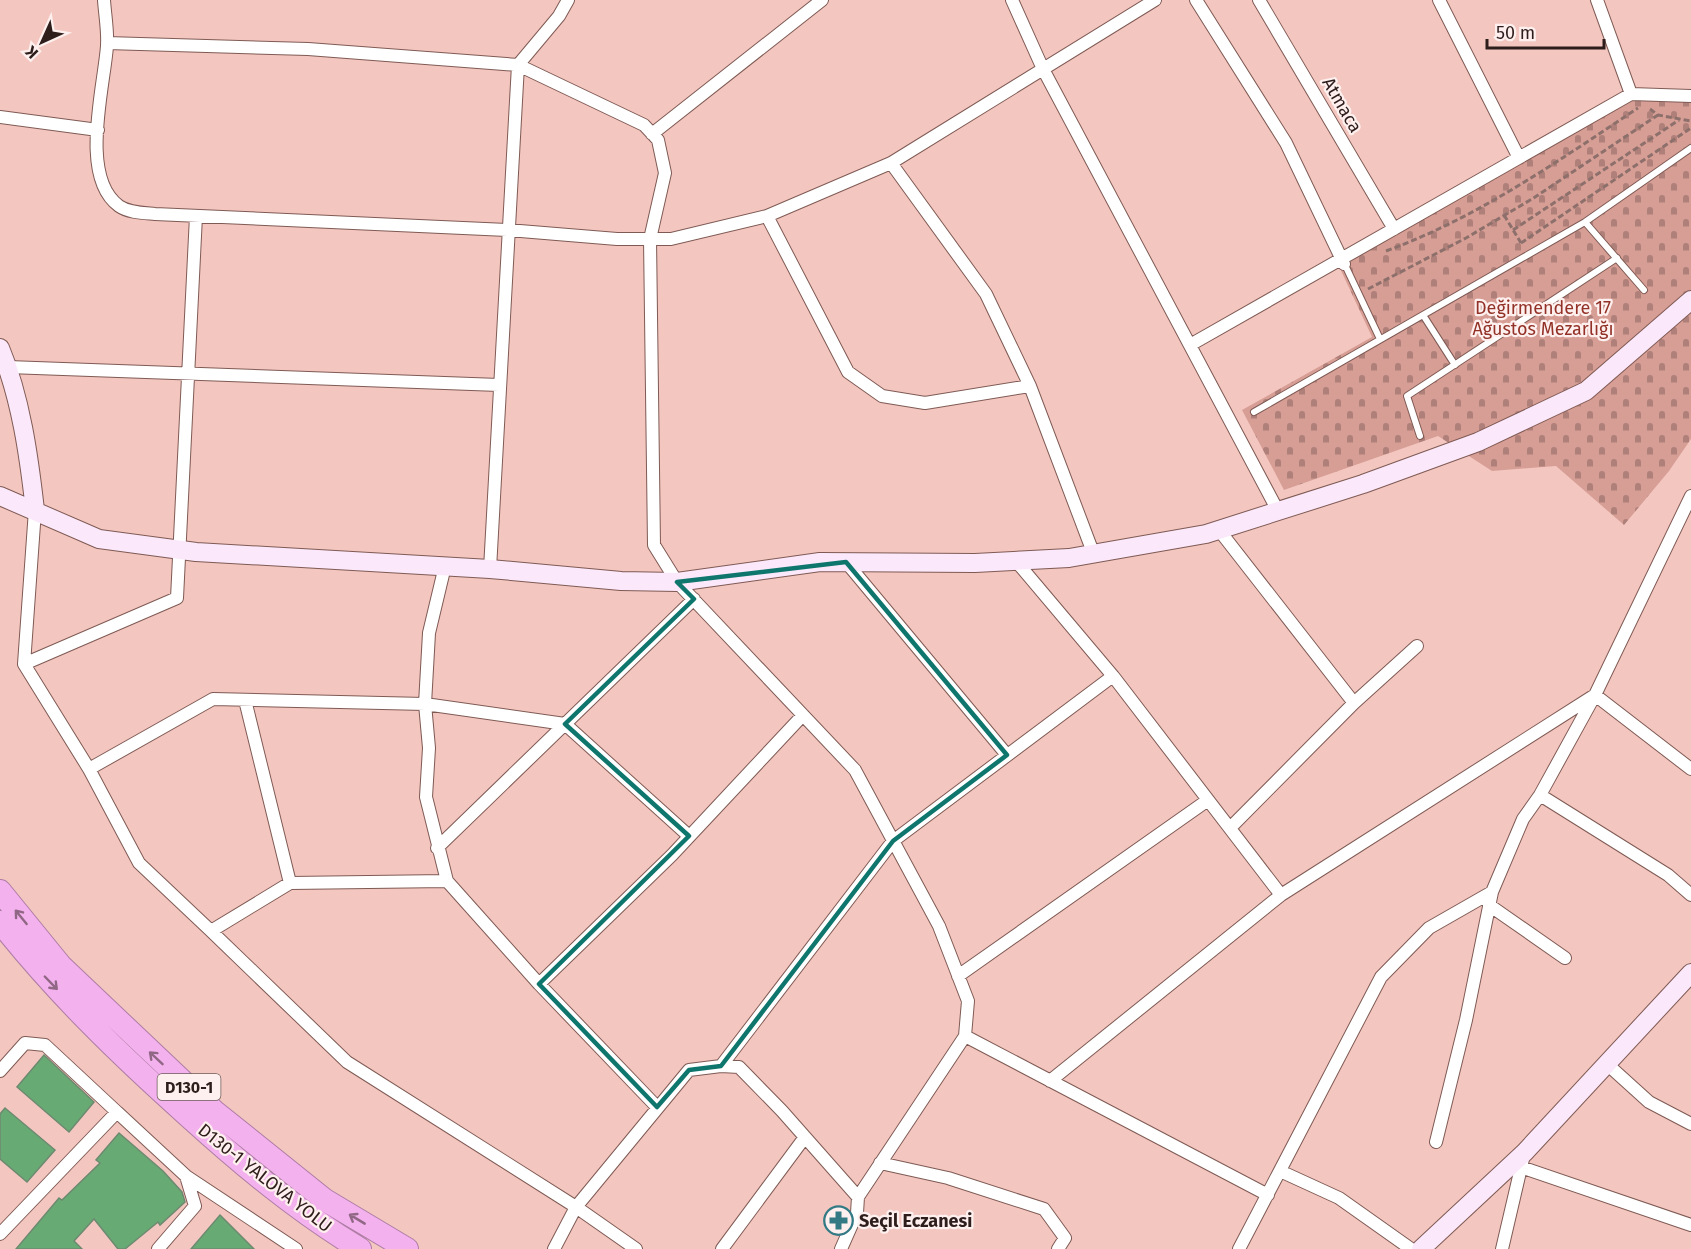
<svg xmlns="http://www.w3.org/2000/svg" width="1691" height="1249" font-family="'Fira Sans',sans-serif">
<defs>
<pattern id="cemetery-stones" width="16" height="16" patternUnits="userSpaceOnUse" patternTransform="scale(1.5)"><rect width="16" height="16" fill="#d79e95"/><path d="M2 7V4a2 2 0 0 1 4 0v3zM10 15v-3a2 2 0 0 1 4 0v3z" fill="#af8079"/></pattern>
</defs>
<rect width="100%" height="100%" fill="#f3c7c0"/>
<!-- cemetery -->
<path fill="url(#cemetery-stones)" d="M1633 100 1691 101V439L1669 471 1624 525 1556 466 1492 471 1438 436 1284 490 1242 410 1372 337 1337 262Z"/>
<!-- building -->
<path fill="#68aa74" stroke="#6d8a71" stroke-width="1.5" d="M44 1055 94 1102 69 1132 17 1087Z
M5 1108 55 1150 27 1182 0 1159V1114Z
M119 1133 163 1171 182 1192 185 1202 160 1225 158 1222 125 1249H118L94 1219 74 1241 82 1249H16L59 1198 62 1200 100 1163 96 1160Z
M220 1215 254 1249H191Z"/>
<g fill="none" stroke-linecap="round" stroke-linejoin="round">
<defs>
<path id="lane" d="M1345 265 1380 339
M1644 290 1585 222 1691 148
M1423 315 1455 365
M1254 412 1585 222
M1420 436 1407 396 1617 258"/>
<path id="street" d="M104 0C105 15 108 31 107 46 104 88 79 177 119 206 129 213 144 213 155 214L507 230 617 239H671L767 216 891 163 1155 0
M1012 0 1043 69 1278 511
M1196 0 1286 143 1344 264
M1259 0 1394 229
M1439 0 1519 158
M1597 0 1631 94
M107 43 308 49 518 65 644 125 658 140 665 173 650 239 654 545 677 582 855 770 939 926 968 1001 965 1036 858 1197
M0 117 98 130
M652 134 822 0
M891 163 986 294 1030 386 1094 555
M767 216 848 372 882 396 925 403 1030 386
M1190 345 1631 94 1691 96
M8 367 499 385
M35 510 24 664 89 769 139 863 211 931 290 883 447 881
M1219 530 1354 703 1417 646
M1016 561 1113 676 1281 895
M846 562 1007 755
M445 566 429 633 425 704 429 748 426 797 447 881 539 984 657 1107
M490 569 518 65 559 16 568 0
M24 664 177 598 196 216
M245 700 290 883
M89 769 213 699 425 704 565 724 689 836
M1540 795 1668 875 1691 895
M1230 828 1354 703
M437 848 694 599
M1489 905 1565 958
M211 931 347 1062 576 1207 636 1249
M958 976 1208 800
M539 984 672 855 803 715
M965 1036 1268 1195
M1607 1064 1649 1102 1691 1124
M721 1066 893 841 1113 676
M0 1071 25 1043 45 1045 117 1112
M1050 1081 1281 895 1595 695 1691 769
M1436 1142 1466 1020 1492 892 1523 819 1540 795 1595 695 1691 496
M880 1163 948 1178 1044 1209 1065 1238 1058 1249
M1512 1164 1691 1225
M1280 1171 1339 1198 1411 1249
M186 1176 296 1249
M0 1234 117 1112 186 1176 195 1206 158 1249
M554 1249 576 1207 689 1070 721 1066 739 1067 782 1111 858 1197 857 1213 841 1249
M722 1249 805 1137
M1239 1249 1381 977 1429 928 1492 892
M1502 1249 1523 1159"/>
<path id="secondary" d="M0 348C21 398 29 457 35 510
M0 496 99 539 196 552 490 569 621 581 677 582 820 562 975 563 1069 558 1206 534 1363 484 1478 442 1586 391 1691 300
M1421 1249 1525 1152 1691 973"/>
<path id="highway" d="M0 891 61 966 214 1111 325 1200 407 1249
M0 922C56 993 120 1055 187 1115 241 1164 297 1211 360 1249"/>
</defs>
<!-- lane casing -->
<use href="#lane" stroke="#7f5a54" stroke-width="8"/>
<!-- street casing -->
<use href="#street" stroke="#7f5a54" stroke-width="14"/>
<!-- secondary casing -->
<use href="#secondary" stroke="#7f5a54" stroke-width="20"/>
<!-- highway casing -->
<use href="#highway" stroke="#ae7da4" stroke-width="24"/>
<!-- path -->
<path stroke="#8d706b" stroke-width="3" stroke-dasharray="6 3" stroke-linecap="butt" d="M1650 109 1658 115 1691 121
M1504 215 1521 243
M1513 230 1679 120
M1521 243 1691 128
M1386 251C1477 218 1558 161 1638 108
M1368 289 1466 238 1532 199 1658 115"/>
<!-- lane -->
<use href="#lane" stroke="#fff" stroke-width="6"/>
<!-- street -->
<use href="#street" stroke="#fff" stroke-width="12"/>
<!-- secondary -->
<use href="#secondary" stroke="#fbe8fa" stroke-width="18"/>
<!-- highway -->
<use href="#highway" stroke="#f3b1ee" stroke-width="22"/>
</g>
<!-- one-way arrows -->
<defs><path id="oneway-shaft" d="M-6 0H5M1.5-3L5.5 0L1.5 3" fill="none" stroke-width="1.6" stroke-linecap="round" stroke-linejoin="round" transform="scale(1.5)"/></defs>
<g stroke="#906784">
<use href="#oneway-shaft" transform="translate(21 917) rotate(-129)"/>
<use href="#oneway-shaft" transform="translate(51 983) rotate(46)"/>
<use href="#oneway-shaft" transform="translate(156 1058) rotate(-137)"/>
<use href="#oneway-shaft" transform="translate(357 1219) rotate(-149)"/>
</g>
<!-- marked area -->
<path fill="none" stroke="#0f766e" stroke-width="4.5" stroke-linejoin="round" d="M846 562 1007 755 893 841 721 1066 689 1070 657 1107 539 984 689 836 565 724 694 599 677 582Z"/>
<!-- icons -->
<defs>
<symbol id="pharmacy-ring" viewBox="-11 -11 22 22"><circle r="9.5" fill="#fef0ee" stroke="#337a85" stroke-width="1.5"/><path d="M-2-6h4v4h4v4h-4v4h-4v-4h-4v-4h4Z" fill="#337a85"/></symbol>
</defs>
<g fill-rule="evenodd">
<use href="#pharmacy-ring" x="822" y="1204" width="33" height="33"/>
</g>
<g text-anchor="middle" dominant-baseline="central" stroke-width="4.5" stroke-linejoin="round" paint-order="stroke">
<!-- shield labels -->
<rect fill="#fef0ee" stroke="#6c5c5a" stroke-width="1.5" x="157.5" y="1074" width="63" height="26" rx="4.5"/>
<g font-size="16" font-weight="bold" fill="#2d1d1b">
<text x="189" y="1087">D130-1</text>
</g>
<!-- street labels -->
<g font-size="18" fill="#2d1d1b" stroke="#fef0ee">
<text transform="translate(1342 105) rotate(60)">Atmaca</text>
<text transform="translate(265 1178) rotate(38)">D130-1 YALOVA YOLU</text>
</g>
<!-- park labels -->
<g font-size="18" fill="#923127" stroke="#fef0ee">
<text x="1543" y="308">Değirmendere 17<tspan x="1543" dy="21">Ağustos Mezarlığı</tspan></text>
</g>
<!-- poi labels -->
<g font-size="18" font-weight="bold" fill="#2d1d1b" stroke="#fef0ee" text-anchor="start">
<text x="859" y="1221">Seçil Eczanesi</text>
</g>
</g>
<!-- north arrow -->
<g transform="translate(42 42) rotate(225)" stroke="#fef0ee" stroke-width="4.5" paint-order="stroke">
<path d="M0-4.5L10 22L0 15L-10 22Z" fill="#2d1d1b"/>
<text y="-9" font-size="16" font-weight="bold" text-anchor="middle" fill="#2d1d1b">K</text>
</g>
<!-- scale -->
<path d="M1487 39v9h117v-9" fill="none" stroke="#2d1d1b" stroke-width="3"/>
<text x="1496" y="39" font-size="18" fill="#2d1d1b" stroke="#fef0ee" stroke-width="4.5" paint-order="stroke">50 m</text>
</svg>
